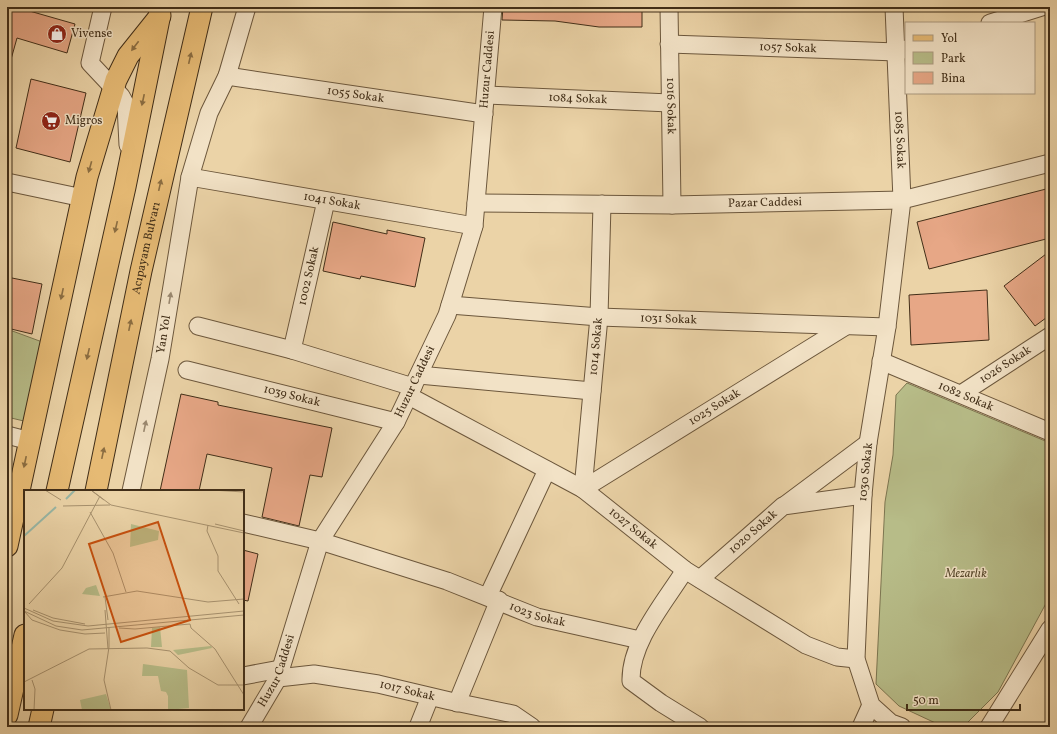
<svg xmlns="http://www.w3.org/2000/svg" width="1057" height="734" font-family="Vollkorn,serif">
<rect width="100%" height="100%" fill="#ebd3a7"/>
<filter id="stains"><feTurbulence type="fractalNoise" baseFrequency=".005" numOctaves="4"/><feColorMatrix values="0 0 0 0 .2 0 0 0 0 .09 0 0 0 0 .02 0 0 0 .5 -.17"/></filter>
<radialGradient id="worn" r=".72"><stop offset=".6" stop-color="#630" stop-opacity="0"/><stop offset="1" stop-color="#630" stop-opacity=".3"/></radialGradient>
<!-- green -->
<path fill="#b7bc88" stroke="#7c7550" d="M7 329 45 343 28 422 7 417Z
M907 383 1050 443V596L998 692 967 723 944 727 899 706 876 684 885 502 893 455 896 395Z"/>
<!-- building -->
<path fill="#e7a786" stroke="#412e18" d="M7 7H27L26 10 75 24 67 53 17 38 10 63 7 62Z
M503 7H642V27H599L555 21 502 20Z
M31 79 86 93 70 162 16 148Z
M1050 188V238L929 269 917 222Z
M333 222 387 234V230L425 238 415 287 361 276 360 279 323 271Z
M1050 251V315L1035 326 1004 286Z
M7 277 42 284 32 334 7 328Z
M987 290 989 340 911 345 909 295Z
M181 394 218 402V405L332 428 322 477 310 475 299 526 262 517 272 468 207 454 199 491H160Z
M243 550 258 554 248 601 243 600Z"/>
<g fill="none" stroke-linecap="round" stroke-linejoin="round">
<defs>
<g id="minor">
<path d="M103 7 90 63 121 96 126 105 128 145"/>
<path id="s1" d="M669 7 672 205"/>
<path id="s2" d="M894 7 902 200 887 327 868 443 863 495 856 659 871 705 891 723 902 727"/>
<path d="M990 23 1042 7"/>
<path id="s3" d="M669 44 897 52 906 49"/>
<path id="s4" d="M227 76 484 114"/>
<path id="s5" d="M486 95 670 103"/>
<path id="s6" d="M190 177 474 226"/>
<path d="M7 182 83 198"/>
<path id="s7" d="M476 203 672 205 902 200 1050 163"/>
<path id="s8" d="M450 305 599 317 887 327"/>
<path d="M198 326 292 350 413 387"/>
<path id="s9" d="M292 350 326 201"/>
<path id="s10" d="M881 361 1050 432"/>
<path id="s11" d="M187 370 396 422"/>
<path d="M419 375 592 391"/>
<path id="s12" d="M961 394 1050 336"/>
<path id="s13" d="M409 396 583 489 685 570 806 645 837 657 856 659"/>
<path d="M7 435 30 441"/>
<path id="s14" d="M583 489 846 326"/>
<path id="s15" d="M583 489 599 317 602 204"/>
<path id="s16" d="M131 491 160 359 190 177 209 113 227 76 247 7"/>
<path d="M785 505 868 443"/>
<path id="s17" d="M243 523 320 541 447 581 537 617 640 640"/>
<path d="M685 570C665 602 630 642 631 681L661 703 700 727"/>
<path id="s18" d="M700 579 783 506 863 495"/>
<path d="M488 596 547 470"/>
<path d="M243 676 280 669"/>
<path id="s19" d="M278 678 314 674 378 684 450 701 513 714 532 727"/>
<path d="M457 703 499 600"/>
<path id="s20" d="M249 727 278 678 320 541 396 422 447 315 474 226 493 7"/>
<path d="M418 727 430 697"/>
<path d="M861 727 871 705"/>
<path d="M989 727 1050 629"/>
</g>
<g id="major">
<path d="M57 491 125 187 159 19"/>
<path id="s21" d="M96 491 141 271 202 7"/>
<path d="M7 546 87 177 116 80 128 56 160 16 159 7"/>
<path d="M7 715 25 635"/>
<path d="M39 727 43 709"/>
</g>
</defs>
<!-- minor casing -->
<use href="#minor" stroke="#6c573c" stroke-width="19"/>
<!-- major casing -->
<use href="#major" stroke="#412e18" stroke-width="23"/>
<!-- minor -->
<use href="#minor" stroke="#f2e2c6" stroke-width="17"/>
<!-- major -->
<use href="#major" stroke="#e6ba74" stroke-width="21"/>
</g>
<!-- one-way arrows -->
<defs><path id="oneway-solid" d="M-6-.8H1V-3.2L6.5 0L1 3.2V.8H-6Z"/></defs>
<g fill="#8b6d41">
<use href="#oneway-solid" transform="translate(135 46) rotate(127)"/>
<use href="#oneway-solid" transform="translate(190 58) rotate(-77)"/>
<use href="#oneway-solid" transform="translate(143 100) rotate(102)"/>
<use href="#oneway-solid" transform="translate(90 167) rotate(106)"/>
<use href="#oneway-solid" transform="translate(160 185) rotate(-77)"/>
<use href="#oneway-solid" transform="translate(116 227) rotate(103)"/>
<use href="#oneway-solid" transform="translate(62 294) rotate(102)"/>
<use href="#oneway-solid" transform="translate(130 325) rotate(-78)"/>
<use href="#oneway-solid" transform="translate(88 354) rotate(103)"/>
<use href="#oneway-solid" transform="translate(103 453) rotate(-78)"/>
<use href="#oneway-solid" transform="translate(25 462) rotate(102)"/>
</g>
<g fill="#9a886f">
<use href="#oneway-solid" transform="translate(170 298) rotate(-80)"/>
<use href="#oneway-solid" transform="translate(145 426) rotate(-78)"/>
</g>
<!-- icons -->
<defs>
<symbol id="shop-disc" viewBox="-11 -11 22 22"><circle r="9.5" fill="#8f2418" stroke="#f2e2c6"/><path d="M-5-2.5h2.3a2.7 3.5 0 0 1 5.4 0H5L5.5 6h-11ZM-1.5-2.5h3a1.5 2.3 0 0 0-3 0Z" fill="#fff"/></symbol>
<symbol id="supermarket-disc" viewBox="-11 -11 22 22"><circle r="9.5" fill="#8f2418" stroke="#f2e2c6"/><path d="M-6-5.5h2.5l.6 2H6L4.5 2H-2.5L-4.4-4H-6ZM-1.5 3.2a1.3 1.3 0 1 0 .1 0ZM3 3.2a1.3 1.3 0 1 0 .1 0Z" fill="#fff"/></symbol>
</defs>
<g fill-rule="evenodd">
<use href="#shop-disc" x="46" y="23" width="22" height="22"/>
<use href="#supermarket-disc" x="40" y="110" width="22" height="22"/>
</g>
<g text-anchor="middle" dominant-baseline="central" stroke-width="3" stroke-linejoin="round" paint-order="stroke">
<!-- poi labels -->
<g font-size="12" fill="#412e18" stroke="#f2e2c6" text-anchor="start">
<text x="71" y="34">Vivense</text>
<text x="65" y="121">Migros</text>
</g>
<!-- street labels -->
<g font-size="12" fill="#412e18" stroke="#f2e2c6">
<text stroke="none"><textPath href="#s3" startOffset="119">1057 Sokak</textPath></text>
<text stroke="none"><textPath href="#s20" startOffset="710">Huzur Caddesi</textPath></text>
<text stroke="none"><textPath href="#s4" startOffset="130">1055 Sokak</textPath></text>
<text stroke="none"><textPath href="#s5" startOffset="92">1084 Sokak</textPath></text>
<text stroke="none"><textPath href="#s1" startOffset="99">1016 Sokak</textPath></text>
<text stroke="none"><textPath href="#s2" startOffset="133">1085 Sokak</textPath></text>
<text stroke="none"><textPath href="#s6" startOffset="144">1041 Sokak</textPath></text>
<text stroke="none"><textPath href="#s7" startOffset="289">Pazar Caddesi</textPath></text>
<text stroke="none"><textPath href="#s21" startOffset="248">Acıpayam Bulvarı</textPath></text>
<text stroke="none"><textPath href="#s9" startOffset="76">1002 Sokak</textPath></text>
<text stroke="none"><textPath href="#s8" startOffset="219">1031 Sokak</textPath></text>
<text stroke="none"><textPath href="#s16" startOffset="160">Yan Yol</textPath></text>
<text stroke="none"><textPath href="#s15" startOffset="143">1014 Sokak</textPath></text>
<text stroke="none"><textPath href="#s12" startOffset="53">1026 Sokak</textPath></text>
<text stroke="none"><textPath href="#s20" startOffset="386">Huzur Caddesi</textPath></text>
<text stroke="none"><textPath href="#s11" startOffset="108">1039 Sokak</textPath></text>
<text stroke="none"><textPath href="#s10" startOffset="92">1082 Sokak</textPath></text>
<text stroke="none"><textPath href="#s14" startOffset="155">1025 Sokak</textPath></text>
<text transform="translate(866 472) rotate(-84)">1030 Sokak</text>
<text stroke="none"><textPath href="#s13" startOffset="261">1027 Sokak</textPath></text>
<text stroke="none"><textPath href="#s18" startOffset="71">1020 Sokak</textPath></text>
<text stroke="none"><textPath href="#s17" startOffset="309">1023 Sokak</textPath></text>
<text stroke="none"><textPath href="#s20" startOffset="63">Huzur Caddesi</textPath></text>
<text stroke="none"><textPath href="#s19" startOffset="131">1017 Sokak</textPath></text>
</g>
<!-- park labels -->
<g font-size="12" font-style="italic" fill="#594a2e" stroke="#f2e2c6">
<text x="966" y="574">Mezarlık</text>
</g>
</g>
<!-- overview -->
<g transform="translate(24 490)">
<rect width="220" height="220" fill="#ebd3a7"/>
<path d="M107 34 135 41 134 50 106 57ZM72 95 76 106 58 104 62 98ZM136 137 138 157H127L128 138ZM187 156 188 158 154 165 149 160ZM119 174 163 180 165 218 144 220V206L142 202 137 201 134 186H118ZM82 204 87 220H58L56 210Z" fill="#b7bc88"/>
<path fill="none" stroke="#98b8a7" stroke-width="2" d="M42 9 51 0M0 46 32 17"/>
<path fill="none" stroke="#a7916e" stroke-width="1" d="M21 0 37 10M67 0 87 15 220 43M187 0 220 2M68 1 80 10M39 16 86 15M66 22 89 63 102 102M191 34 220 41M184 35 183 41 194 66V81L215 114M79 107 113 101 184 112 220 109M81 107 84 130M5 114 38 78 76 6M0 118 29 131 64 136 220 121M9 120 29 128 61 134M81 120 84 159M0 121 32 136 58 140 220 125M1 122 8 130 36 140 61 144 81 143M166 134 167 138 191 159 220 205M85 137V157L80 190 87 220M95 138 111 139 166 134M8 190 11 199 10 220M0 192 65 159 123 158 146 161 165 178 194 195H220"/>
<path fill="#c7500e" fill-opacity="0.15" stroke="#c7500e" stroke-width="2" d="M134 32 166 130 97 152 65 54Z"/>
<rect width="220" height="220" fill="none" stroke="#412e18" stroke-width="2"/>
</g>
<!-- margin -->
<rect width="1057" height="734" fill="none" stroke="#ebd3a7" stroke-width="24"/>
<rect x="8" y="8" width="1041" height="718" fill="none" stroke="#412e18" stroke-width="2"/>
<rect x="12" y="12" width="1033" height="710" fill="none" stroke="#412e18"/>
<!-- legend -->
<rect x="905" y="22" width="130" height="72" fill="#f2e2c6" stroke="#ab9a80"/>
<rect x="913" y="35" width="20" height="6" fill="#e6ba74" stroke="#ab9a80"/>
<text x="941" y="42" font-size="12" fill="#412e18">Yol</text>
<rect x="913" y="52" width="20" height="12" fill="#b7bc88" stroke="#ab9a80"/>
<text x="941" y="62" font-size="12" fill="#412e18">Park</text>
<rect x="913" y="72" width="20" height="12" fill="#e7a786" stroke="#ab9a80"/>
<text x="941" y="82" font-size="12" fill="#412e18">Bina</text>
<!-- scale -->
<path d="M907 704v6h113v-6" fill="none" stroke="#412e18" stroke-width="2"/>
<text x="913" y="704" font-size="12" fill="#412e18" stroke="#f2e2c6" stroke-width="3" paint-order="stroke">50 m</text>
<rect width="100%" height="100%" filter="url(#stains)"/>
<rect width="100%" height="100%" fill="url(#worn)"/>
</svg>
